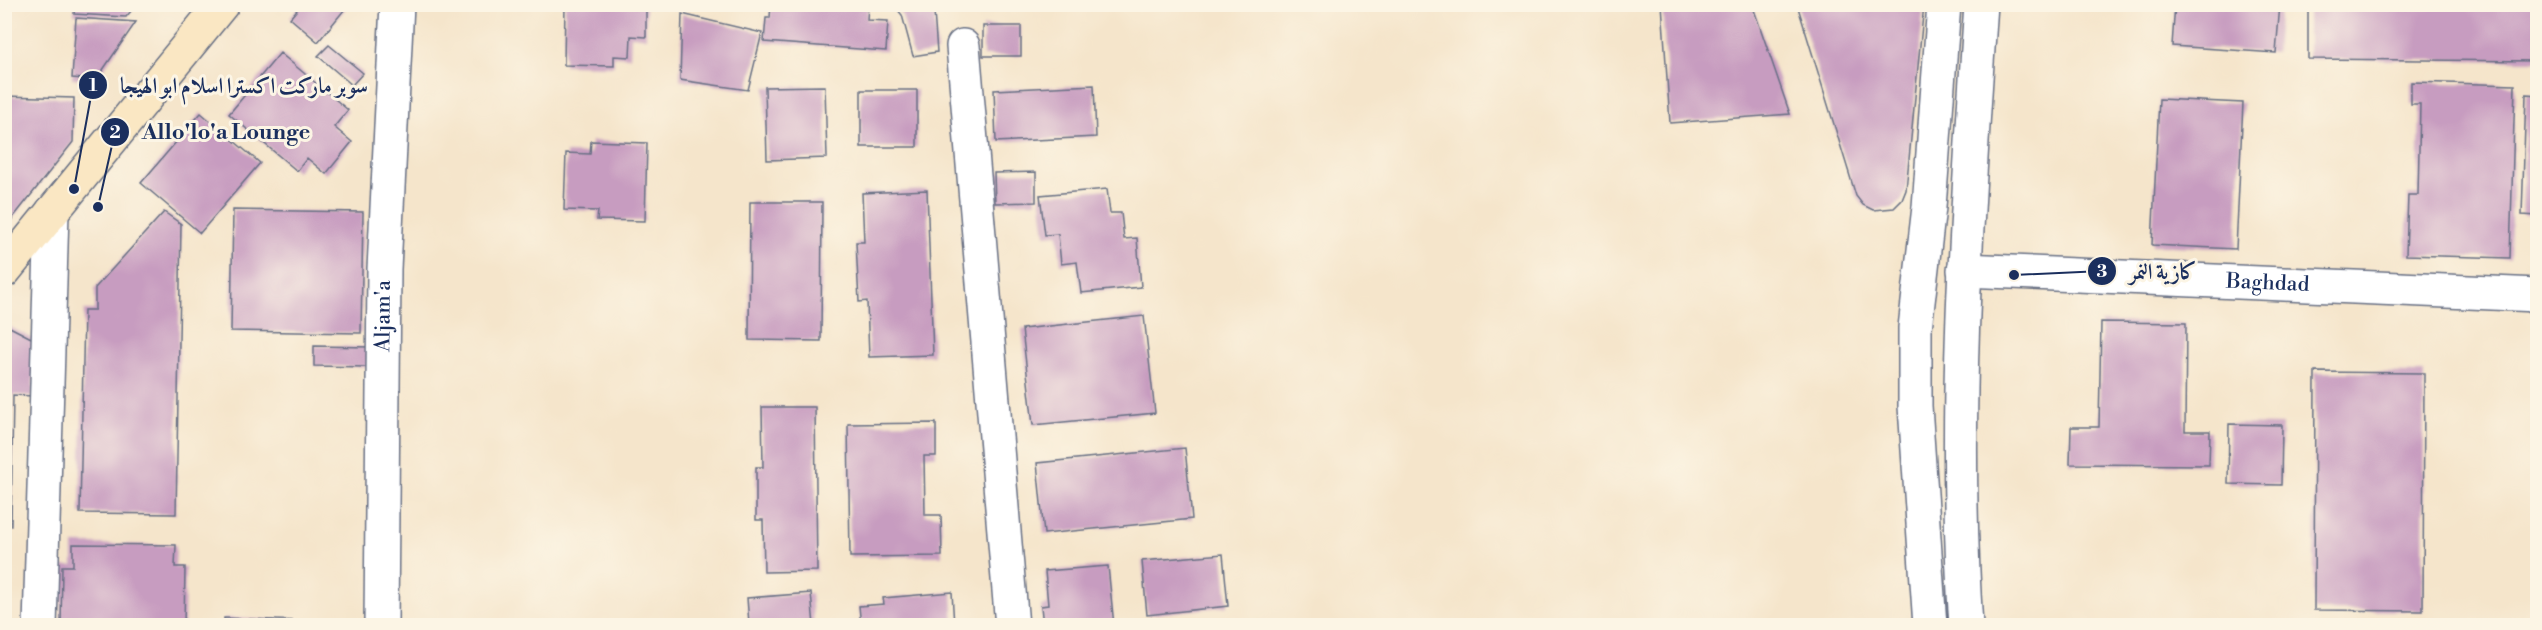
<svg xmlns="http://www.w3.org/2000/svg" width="2542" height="630" font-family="'Libre Bodoni',Amiri,serif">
<rect width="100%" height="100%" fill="#fcf5e5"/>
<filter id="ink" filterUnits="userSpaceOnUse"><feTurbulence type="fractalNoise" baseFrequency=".0167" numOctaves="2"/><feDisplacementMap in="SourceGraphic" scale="12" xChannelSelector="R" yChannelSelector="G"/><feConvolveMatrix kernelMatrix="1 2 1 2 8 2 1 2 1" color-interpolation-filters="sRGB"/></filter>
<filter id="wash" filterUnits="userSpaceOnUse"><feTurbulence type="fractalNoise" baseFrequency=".008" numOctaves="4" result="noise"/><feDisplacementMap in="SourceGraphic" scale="24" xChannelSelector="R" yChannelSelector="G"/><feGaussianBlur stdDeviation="1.35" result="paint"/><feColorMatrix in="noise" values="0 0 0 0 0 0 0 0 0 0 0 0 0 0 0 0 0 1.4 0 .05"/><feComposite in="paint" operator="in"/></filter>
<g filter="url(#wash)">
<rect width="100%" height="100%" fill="#f5e5cb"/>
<g id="blocks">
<!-- building -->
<path fill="#c79cc0" d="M75 4H137L126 17 74 14Z
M302 4H349L318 42 290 18Z
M565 4H646V37L631 36 630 57 614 56V66L564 65Z
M771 4H868L867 20 888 21 886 51 764 42 766 18H770Z
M893 4H983L985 7 934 12 937 52 913 56 902 15Z
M1662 4H1752L1790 114 1670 123Z
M1797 4H1924L1906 190 1902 200 1894 208 1873 210 1863 205 1856 196Z
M2175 4H2280L2276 53 2172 46Z
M2308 4H2538V61L2308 59Z
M682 14 762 33 748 90 680 80Z
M76 18 136 22 96 80 72 78Z
M983 26H1021V56H983Z
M329 45 363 73 352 85 318 56Z
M280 53 348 110 334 127 352 142 326 174 307 158 297 171 229 114Z
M2411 82 2515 85 2510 258 2406 255 2408 195H2418L2420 104H2411Z
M1094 85 1096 137 996 142 994 90Z
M825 86 827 158 767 160 765 87Z
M861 90H917V147H861Z
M2526 94 2538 95V216L2522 215Z
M4 96 74 98 73 142 4 229Z
M2159 99 2243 103 2236 249 2152 245Z
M201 113 260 163 200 233 141 183Z
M591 141 647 143 645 221 597 220 598 211 564 210 566 153 590 154Z
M1036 172V202L995 203 994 173Z
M1107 189 1110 213H1121L1124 239 1137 238 1141 287 1081 293 1077 262 1061 264 1058 234 1045 235 1040 195Z
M927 190 933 355 869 357 867 301 859 302 856 242H864L862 193Z
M750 202H822L821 341 749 340Z
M233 210 363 212 361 333 231 331Z
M164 212 181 224 176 514 80 513 84 310H95V288Z
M1144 316 1155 413 1033 425 1022 329Z
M2101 322 2186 323 2185 431H2210L2209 465 2070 464 2071 427H2099Z
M4 324 35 340 33 396 13 395 11 526H4Z
M314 346 369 347 368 367 314 366Z
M2315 372 2424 373 2423 611 2314 610Z
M762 407H815L817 571 764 572 763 520H756V467H763Z
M936 423V456H924L925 515H941L942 556 850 557 848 424Z
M2229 424 2282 425 2281 485 2228 484Z
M1185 448 1192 519 1044 534 1037 463Z
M73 544 176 545 175 567H185L184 626H61L62 566H73Z
M1223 554 1228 606 1147 615 1142 561Z
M1108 566 1114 626H1043L1041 606 1048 605 1045 571Z
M952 592 954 626H861L859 606 884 604 883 598Z
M811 593 814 626H740L749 623 747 598Z
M224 618 353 623V626H224Z"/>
</g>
</g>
<g filter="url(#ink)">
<use href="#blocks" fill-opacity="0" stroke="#676f84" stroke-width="1.5"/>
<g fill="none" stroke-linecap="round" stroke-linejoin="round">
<defs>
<g id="minor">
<path d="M963 46 1012 626"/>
<path id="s1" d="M1964 270 2538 295"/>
<path d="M40 626 52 212"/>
<path id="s2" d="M381 626 384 269 397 4"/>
</g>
<path id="tertiary" d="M1930 626 1915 406V328L1929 207 1944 4
M1966 626C1952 418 1967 211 1981 4"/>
<path id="secondary" d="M4 271 222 4"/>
</defs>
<!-- minor casing -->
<use href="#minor" stroke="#676f84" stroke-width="36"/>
<!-- tertiary casing -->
<use href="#tertiary" stroke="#676f84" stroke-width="36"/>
<!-- secondary casing -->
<use href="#secondary" stroke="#676f84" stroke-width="36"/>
<!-- minor -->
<use href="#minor" stroke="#fff" stroke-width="33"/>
<!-- tertiary -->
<use href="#tertiary" stroke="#fff" stroke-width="33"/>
<!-- secondary -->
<use href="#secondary" stroke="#fae7c3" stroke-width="33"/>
</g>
</g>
<g text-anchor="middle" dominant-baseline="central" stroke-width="6" stroke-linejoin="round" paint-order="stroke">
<!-- street labels -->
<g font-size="21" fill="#1b2f5e" stroke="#fcf5e5">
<text stroke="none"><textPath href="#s1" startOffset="304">Baghdad</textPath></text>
<text stroke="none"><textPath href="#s2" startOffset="310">Aljam'a</textPath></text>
</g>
</g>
<!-- callouts -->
<path fill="none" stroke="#1b2f5e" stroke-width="2" d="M74 189L93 85M98 207L115 132M2014 275L2102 271"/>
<g fill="#1b2f5e" stroke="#fcf5e5" stroke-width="2">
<circle cx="74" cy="189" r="6"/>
<circle cx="98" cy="207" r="6"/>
<circle cx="2014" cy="275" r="6"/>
<circle cx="93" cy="85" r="15"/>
<circle cx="115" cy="132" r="15"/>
<circle cx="2102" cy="271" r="15"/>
</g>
<g font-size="18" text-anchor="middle" font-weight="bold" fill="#fff">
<text x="93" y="91">1</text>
<text x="115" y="138">2</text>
<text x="2102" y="277">3</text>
</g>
<g font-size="22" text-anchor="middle" font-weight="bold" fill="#1b2f5e" stroke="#fcf5e5" stroke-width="6" stroke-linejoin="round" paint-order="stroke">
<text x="244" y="93">سوبر ماركت اكسترا اسلام ابو الهيجا</text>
<text x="226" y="139">Allo'lo'a Lounge</text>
<text x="2163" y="279">كازية النمر</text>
</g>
<!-- margin -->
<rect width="2542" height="630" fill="none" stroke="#fcf5e5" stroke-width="24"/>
</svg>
